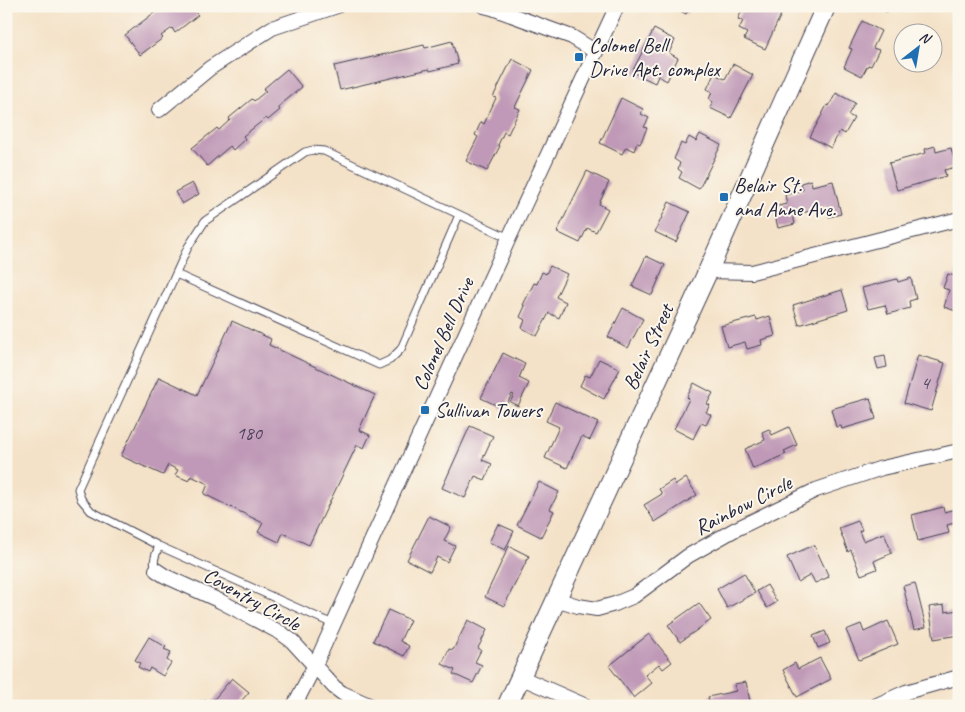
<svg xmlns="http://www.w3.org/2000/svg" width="965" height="712" font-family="Caveat,sans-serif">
<rect width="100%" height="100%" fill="#fbf7ec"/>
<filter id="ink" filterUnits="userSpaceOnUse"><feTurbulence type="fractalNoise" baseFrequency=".02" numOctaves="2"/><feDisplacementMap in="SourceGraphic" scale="10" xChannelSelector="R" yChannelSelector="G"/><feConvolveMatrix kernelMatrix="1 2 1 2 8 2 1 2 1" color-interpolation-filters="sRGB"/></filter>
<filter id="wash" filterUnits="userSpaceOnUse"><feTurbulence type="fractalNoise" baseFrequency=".0096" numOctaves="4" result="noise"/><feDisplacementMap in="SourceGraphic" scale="20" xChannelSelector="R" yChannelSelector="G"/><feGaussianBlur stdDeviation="1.12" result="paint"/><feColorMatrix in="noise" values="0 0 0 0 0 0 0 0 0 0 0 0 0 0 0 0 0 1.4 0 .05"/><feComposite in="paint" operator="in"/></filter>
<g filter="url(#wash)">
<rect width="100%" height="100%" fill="#f4e2c8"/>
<g id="blocks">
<!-- building -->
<path fill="#bf99b7" d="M167 6H200L194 11 198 15 175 33 172 28 161 36 163 38 140 55 125 35 159 9 161 11Z
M671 6H690L686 14Z
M744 6H785L765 49 744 39 747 33 739 29 743 21 738 19Z
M875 6H890L887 12Z
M862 21 881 31 873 48 879 50 871 66 868 65 862 76 844 67 852 49 849 48Z
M654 29 675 40 669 53 678 58 667 81 658 76 655 83 632 72Z
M452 41 458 64 430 71 429 69 340 90 334 66 424 45 425 48Z
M512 59 533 70 515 107 520 109 508 134 504 132 498 145 500 146 487 171 466 161 478 137 475 135 481 122 484 124 496 98 493 97Z
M733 64 753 75 731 118 710 108 713 102 709 99 712 92 707 89 714 74 725 79Z
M287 69 302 87 278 107 280 110 268 120 266 118 243 136 245 139 233 150 230 146 207 166 192 148 217 128 219 130 230 120 229 118 252 99 254 101 266 91 263 89Z
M836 93 855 103 848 115 854 118 845 134 840 131 831 148 810 137 827 105 829 106Z
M621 98 643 109 641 114 649 118 644 127 647 128 640 144 637 143 634 151 626 147 622 154 600 143Z
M700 134 721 145 699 189 679 178 682 172 678 169 680 163 674 159 681 143 685 145 689 137 696 141Z
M935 146 936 152 951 148 956 167 944 170 946 176 897 190 889 163 926 153 925 149Z
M587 171 609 182 599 204 608 209 596 232 587 228 580 243 557 232Z
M811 180 812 186 833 181 841 214 829 217 827 207 793 215 795 224 778 228 773 207 787 204 785 195 803 190 801 183Z
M192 183 199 194 182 204 175 192Z
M669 202 690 212 676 242 655 232Z
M646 256 665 265 652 295 632 286Z
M550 266 567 274 556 297 566 302 559 318 549 313 537 336 522 328 525 320 520 317 525 306 523 305 534 283 537 284 542 272 546 274Z
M958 267H959V312L944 307 949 290 943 288 948 274 955 276Z
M911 278 916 299 909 301 910 308 888 314 885 305 868 309 862 288 897 279 898 282Z
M842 290 848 310 799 325 793 305Z
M623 308 643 319 628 348 608 337Z
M770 316 775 336 761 340 762 345 747 349 745 342 727 347 721 326 756 317 757 320Z
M232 321 271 339 269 345 375 395 359 430 370 435 364 448 357 445 309 545 283 533 279 542 258 532 263 523 204 494 208 484 191 476 189 481 175 475 178 470 168 465 163 475 121 456 159 377 197 395Z
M503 353 525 364 519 378 529 383 518 406 510 402 514 395 512 394 504 409 481 398Z
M918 355 945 363 931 411 904 403Z
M885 356 887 367 878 369 875 358Z
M599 359 620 369 604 399 580 386 585 375 590 377Z
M694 383 713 393 707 404 710 405 706 412 711 415 706 425 701 423 693 439 674 429 689 399 687 397Z
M870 398 876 419 842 429 841 426 836 427 831 409Z
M555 402 598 423 590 440 582 436 567 468 545 458 559 427 546 421Z
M470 426 493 436 482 460 492 464 485 480 475 476 465 498 442 488Z
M789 427 797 445 784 451 786 454 753 469 745 449 765 440 762 432 769 429 772 435Z
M686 478 697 495 655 522 644 505 662 494 659 489 673 480 676 485Z
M539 482 559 492 550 509 554 511 541 537 517 525Z
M943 507 944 512 955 509 958 522 947 525 949 533 918 541 912 515Z
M429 516 451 527 444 541 455 546 447 562 437 557 430 572 407 560Z
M858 521 862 530 859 531 863 541 884 533 892 553 874 561 877 569 861 575 851 550 848 552 839 528Z
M498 524 514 531 505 550 489 542Z
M814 545 829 577 815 583 811 575 798 582 787 557Z
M509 546 529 556 504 606 485 597Z
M744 573 755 593 727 608 717 589Z
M915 583 926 627 914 630 903 586Z
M767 585 777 602 767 608 757 591Z
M699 603 711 620 680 642 668 625Z
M944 605 945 612 959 610V635L934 639 929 607Z
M388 610 410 620 400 641 409 646 404 656 373 641Z
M468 620 487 630 478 648 481 650 475 662 482 665 473 683 453 674 455 670 442 664 449 649 453 650Z
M888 621 898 644 859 660 846 630 861 624 864 632Z
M825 631 830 643 818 648 813 636Z
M649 634 672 662 663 669 659 664 645 675 652 683 634 698 609 666Z
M149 637 166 647 164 649 171 652 167 660 171 663 163 676 150 668 148 672 138 667 140 663 135 660Z
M820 658 831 679 797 697 783 670 795 663 798 669Z
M232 678 249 692 237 706H200L205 700 210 704Z
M746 682 751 706H710L708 697 736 691 734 684Z"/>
</g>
</g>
<g filter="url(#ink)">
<use href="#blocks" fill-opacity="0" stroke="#423f50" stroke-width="1"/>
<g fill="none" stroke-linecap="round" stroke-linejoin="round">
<defs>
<path id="service" d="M176 274 379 365 390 360 401 349 459 215
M156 570C152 561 156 554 159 546
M333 624 159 546 91 511 81 499 78 489 188 247 205 221 305 152 313 150 324 151 509 238"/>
<path id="minor" d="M484 6 492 8 572 37 596 52
M159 110 210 68 272 28 337 6
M708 271 752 272 959 219
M156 570 165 576 220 601 281 633 292 641 334 687 342 693 371 706
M556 599 578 606 597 609 615 604 634 596 688 556 734 530 816 490 882 468 959 451
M520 677 586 706
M294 706 315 665 509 238 617 6
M875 706 906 692 959 677"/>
<path id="secondary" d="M507 706 708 271 826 6"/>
</defs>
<!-- service casing -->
<use href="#service" stroke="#423f50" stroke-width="9"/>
<!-- minor casing -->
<use href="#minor" stroke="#423f50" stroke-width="16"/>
<!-- secondary casing -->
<use href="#secondary" stroke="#423f50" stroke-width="21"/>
<!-- service -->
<use href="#service" stroke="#fff" stroke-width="7"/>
<!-- minor -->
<use href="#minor" stroke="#fff" stroke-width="14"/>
<!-- secondary -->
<use href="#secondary" stroke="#fff" stroke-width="19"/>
</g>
</g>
<!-- markers -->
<g fill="#1f6fb2" stroke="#fbf7ec" stroke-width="2">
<rect x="574" y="52" width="10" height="10" rx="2.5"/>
<rect x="719" y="192" width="10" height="10" rx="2.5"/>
<rect x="420" y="405" width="10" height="10" rx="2.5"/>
</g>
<g text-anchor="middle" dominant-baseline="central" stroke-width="4" stroke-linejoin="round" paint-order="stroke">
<!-- number labels -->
<g font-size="19" fill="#49405a">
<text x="925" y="383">4</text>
<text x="249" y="433">180</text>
</g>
<!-- poi labels -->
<g font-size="21" fill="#22223b" stroke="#fbf7ec" text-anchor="start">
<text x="589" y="45">Colonel Bell<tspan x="589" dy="24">Drive Apt. complex</tspan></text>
<text x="734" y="185">Belair St.<tspan x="734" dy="24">and Anne Ave.</tspan></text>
<text x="435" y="410">Sullivan Towers</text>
</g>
<!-- street labels -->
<g font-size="21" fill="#22223b" stroke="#fbf7ec">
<text transform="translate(443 334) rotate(-66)">Colonel Bell Drive</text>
<text transform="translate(648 347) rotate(-65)">Belair Street</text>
<text transform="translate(743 505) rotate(-27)">Rainbow Circle</text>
<text transform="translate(252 599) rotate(29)">Coventry Circle</text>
</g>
</g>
<!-- margin -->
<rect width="965" height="712" fill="none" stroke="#fbf7ec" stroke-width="25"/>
<!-- north arrow -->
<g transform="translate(918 48) rotate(31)"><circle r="24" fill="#fbf7ec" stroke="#a4a2a5"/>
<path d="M0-4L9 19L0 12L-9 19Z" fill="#1f6fb2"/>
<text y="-8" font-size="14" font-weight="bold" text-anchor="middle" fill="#22223b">N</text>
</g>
</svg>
